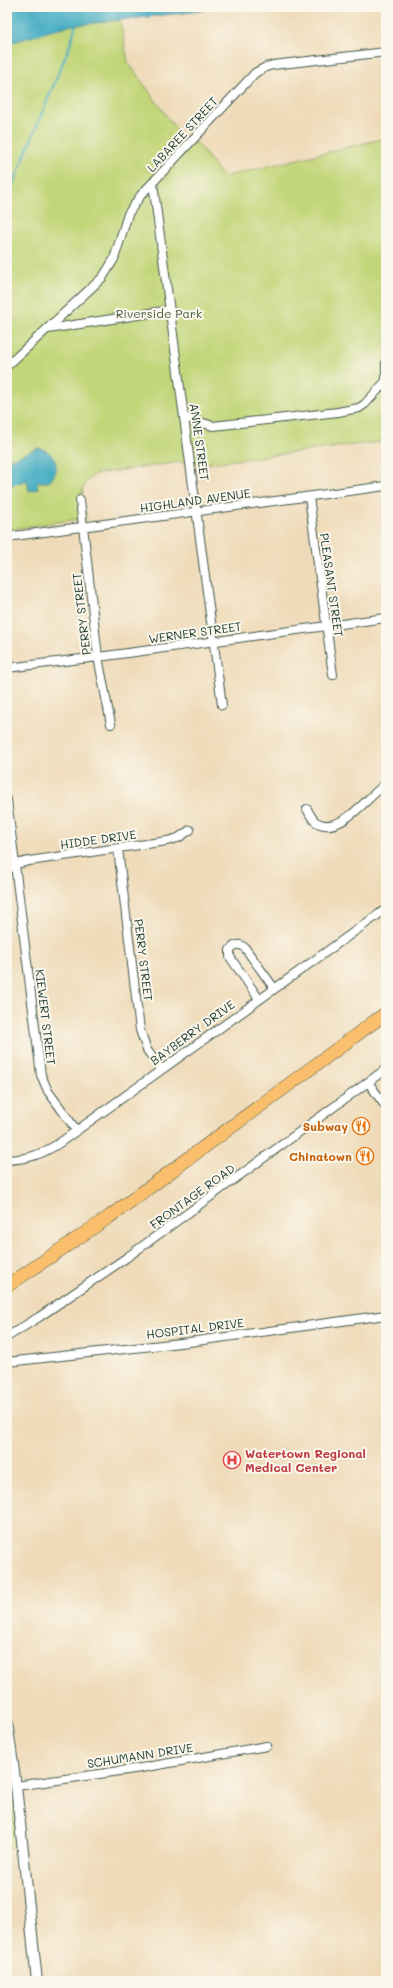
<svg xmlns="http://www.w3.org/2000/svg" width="393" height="1988" font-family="Mali,sans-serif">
<rect width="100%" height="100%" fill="#fbf7ec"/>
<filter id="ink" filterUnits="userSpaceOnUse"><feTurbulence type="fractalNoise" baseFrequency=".025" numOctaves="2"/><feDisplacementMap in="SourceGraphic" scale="8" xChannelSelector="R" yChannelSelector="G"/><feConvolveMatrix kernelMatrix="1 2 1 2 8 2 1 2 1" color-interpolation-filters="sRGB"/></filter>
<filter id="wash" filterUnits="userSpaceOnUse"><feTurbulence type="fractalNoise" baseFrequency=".012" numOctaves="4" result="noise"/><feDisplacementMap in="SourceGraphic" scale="16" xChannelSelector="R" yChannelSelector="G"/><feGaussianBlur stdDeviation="0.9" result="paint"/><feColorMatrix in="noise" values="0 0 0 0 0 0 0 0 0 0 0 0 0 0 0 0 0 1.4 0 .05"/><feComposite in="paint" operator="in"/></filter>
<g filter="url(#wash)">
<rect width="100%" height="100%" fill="#efdbb9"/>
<!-- green -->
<path fill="#c2d578" stroke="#708956" d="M120 20 128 62 183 139 198 144 223 177 386 138V395L384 402 386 441 194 465 180 462 96 474C76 487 83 497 86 518L7 530V31L29 37 67 26Z
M8 1772 18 1847 7 1849V1773Z"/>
<!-- water -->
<path fill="#43acc2" stroke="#31747b" d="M7 7H216L201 11 67 26 7 44Z
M38 448C55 451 63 469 49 482H37L38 489 29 491 27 480 7 487V461Z"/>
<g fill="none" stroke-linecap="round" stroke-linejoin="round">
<!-- stream -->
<path stroke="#43acc2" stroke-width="2" d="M7 199 70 45 76 24"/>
</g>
</g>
<g filter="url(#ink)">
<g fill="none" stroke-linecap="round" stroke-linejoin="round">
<defs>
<path id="minor" d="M153 183 222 705
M48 329 170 310
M386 363V379
M7 366 103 277 114 259 128 214 141 195 255 73 266 67 273 65 386 52
M184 417 213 426 338 412 359 408 365 404 386 381
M309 497 333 675
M80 500 98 657 111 724
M7 537 386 486
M7 668 98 657 386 618
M7 800 41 1075 48 1091 77 1131
M307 809C309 813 312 819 316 822 341 837 368 795 386 784
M118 849 140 1030 147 1050 161 1069
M7 866 29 861 167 841 178 838 190 830
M259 999 230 957V950C234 944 240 943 245 948L274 988
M368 1082 386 1107
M7 1160C28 1159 40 1155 58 1144L386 909
M7 1337 39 1317 126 1258 386 1069
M7 1362 189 1342 386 1315
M16 1786 141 1768 267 1746"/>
<path id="tertiary" d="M7 1722 16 1786 37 1981"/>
<path id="trunk" d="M7 1286 109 1217 386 1013"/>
</defs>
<!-- minor casing -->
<use href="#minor" stroke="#3e5548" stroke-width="10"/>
<!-- tertiary casing -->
<use href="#tertiary" stroke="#3e5548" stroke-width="12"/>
<!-- trunk casing -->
<use href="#trunk" stroke="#3e5548" stroke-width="14"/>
<!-- minor -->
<use href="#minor" stroke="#fff" stroke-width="8"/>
<!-- tertiary -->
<use href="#tertiary" stroke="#fff" stroke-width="10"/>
<!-- trunk -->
<use href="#trunk" stroke="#f9bf6d" stroke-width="13"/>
</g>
</g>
<!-- icons -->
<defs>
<symbol id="restaurant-ring" viewBox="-11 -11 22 22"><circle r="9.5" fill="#fbf7ec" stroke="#e8710a" stroke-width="1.5"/><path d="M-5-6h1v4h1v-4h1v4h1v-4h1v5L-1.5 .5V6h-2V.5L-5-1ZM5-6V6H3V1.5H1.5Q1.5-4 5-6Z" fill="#e8710a"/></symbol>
<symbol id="hospital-ring" viewBox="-11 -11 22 22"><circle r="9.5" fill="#fbf7ec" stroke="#e0444e" stroke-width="1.5"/><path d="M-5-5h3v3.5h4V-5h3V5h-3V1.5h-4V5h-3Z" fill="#e0444e"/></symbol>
</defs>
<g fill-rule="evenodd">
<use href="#restaurant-ring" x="351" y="1116" width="20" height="20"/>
<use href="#restaurant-ring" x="355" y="1146" width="20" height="20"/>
<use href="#hospital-ring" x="222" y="1450" width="20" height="20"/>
</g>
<g text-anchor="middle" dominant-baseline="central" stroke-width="4" stroke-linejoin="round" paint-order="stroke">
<!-- street labels -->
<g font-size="12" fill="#1f3d34" stroke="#fbf7ec">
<text transform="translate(182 134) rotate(-47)">LABAREE STREET</text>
<text transform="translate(200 442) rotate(82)">ANNE STREET</text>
<text transform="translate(195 500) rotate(-8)">HIGHLAND AVENUE</text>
<text transform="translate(332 585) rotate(82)">PLEASANT STREET</text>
<text transform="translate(81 614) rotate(-97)">PERRY STREET</text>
<text transform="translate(195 632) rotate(-8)">WERNER STREET</text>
<text transform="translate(98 839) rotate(-8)">HIDDE DRIVE</text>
<text transform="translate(144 960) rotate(83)">PERRY STREET</text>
<text transform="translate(46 1017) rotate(83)">KIEWERT STREET</text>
<text transform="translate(192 1032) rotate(-36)">BAYBERRY DRIVE</text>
<text transform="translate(192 1196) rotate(-36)">FRONTAGE ROAD</text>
<text transform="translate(195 1328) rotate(-7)">HOSPITAL DRIVE</text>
<text transform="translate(140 1755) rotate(-9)">SCHUMANN DRIVE</text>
</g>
<!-- park labels -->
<g font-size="12" fill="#405b42" stroke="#fbf7ec">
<text x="159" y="313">Riverside Park</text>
</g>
<!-- food labels -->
<g font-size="12" font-weight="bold" fill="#c56008" stroke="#fbf7ec" text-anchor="end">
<text x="348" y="1126">Subway</text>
<text x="352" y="1156">Chinatown</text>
</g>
<!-- health labels -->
<g font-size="12" font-weight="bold" fill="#be3a42" stroke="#fbf7ec" text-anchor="start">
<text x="245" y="1453">Watertown Regional<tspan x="245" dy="14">Medical Center</tspan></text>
</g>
</g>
<!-- margin -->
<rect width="393" height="1988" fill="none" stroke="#fbf7ec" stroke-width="24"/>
</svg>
